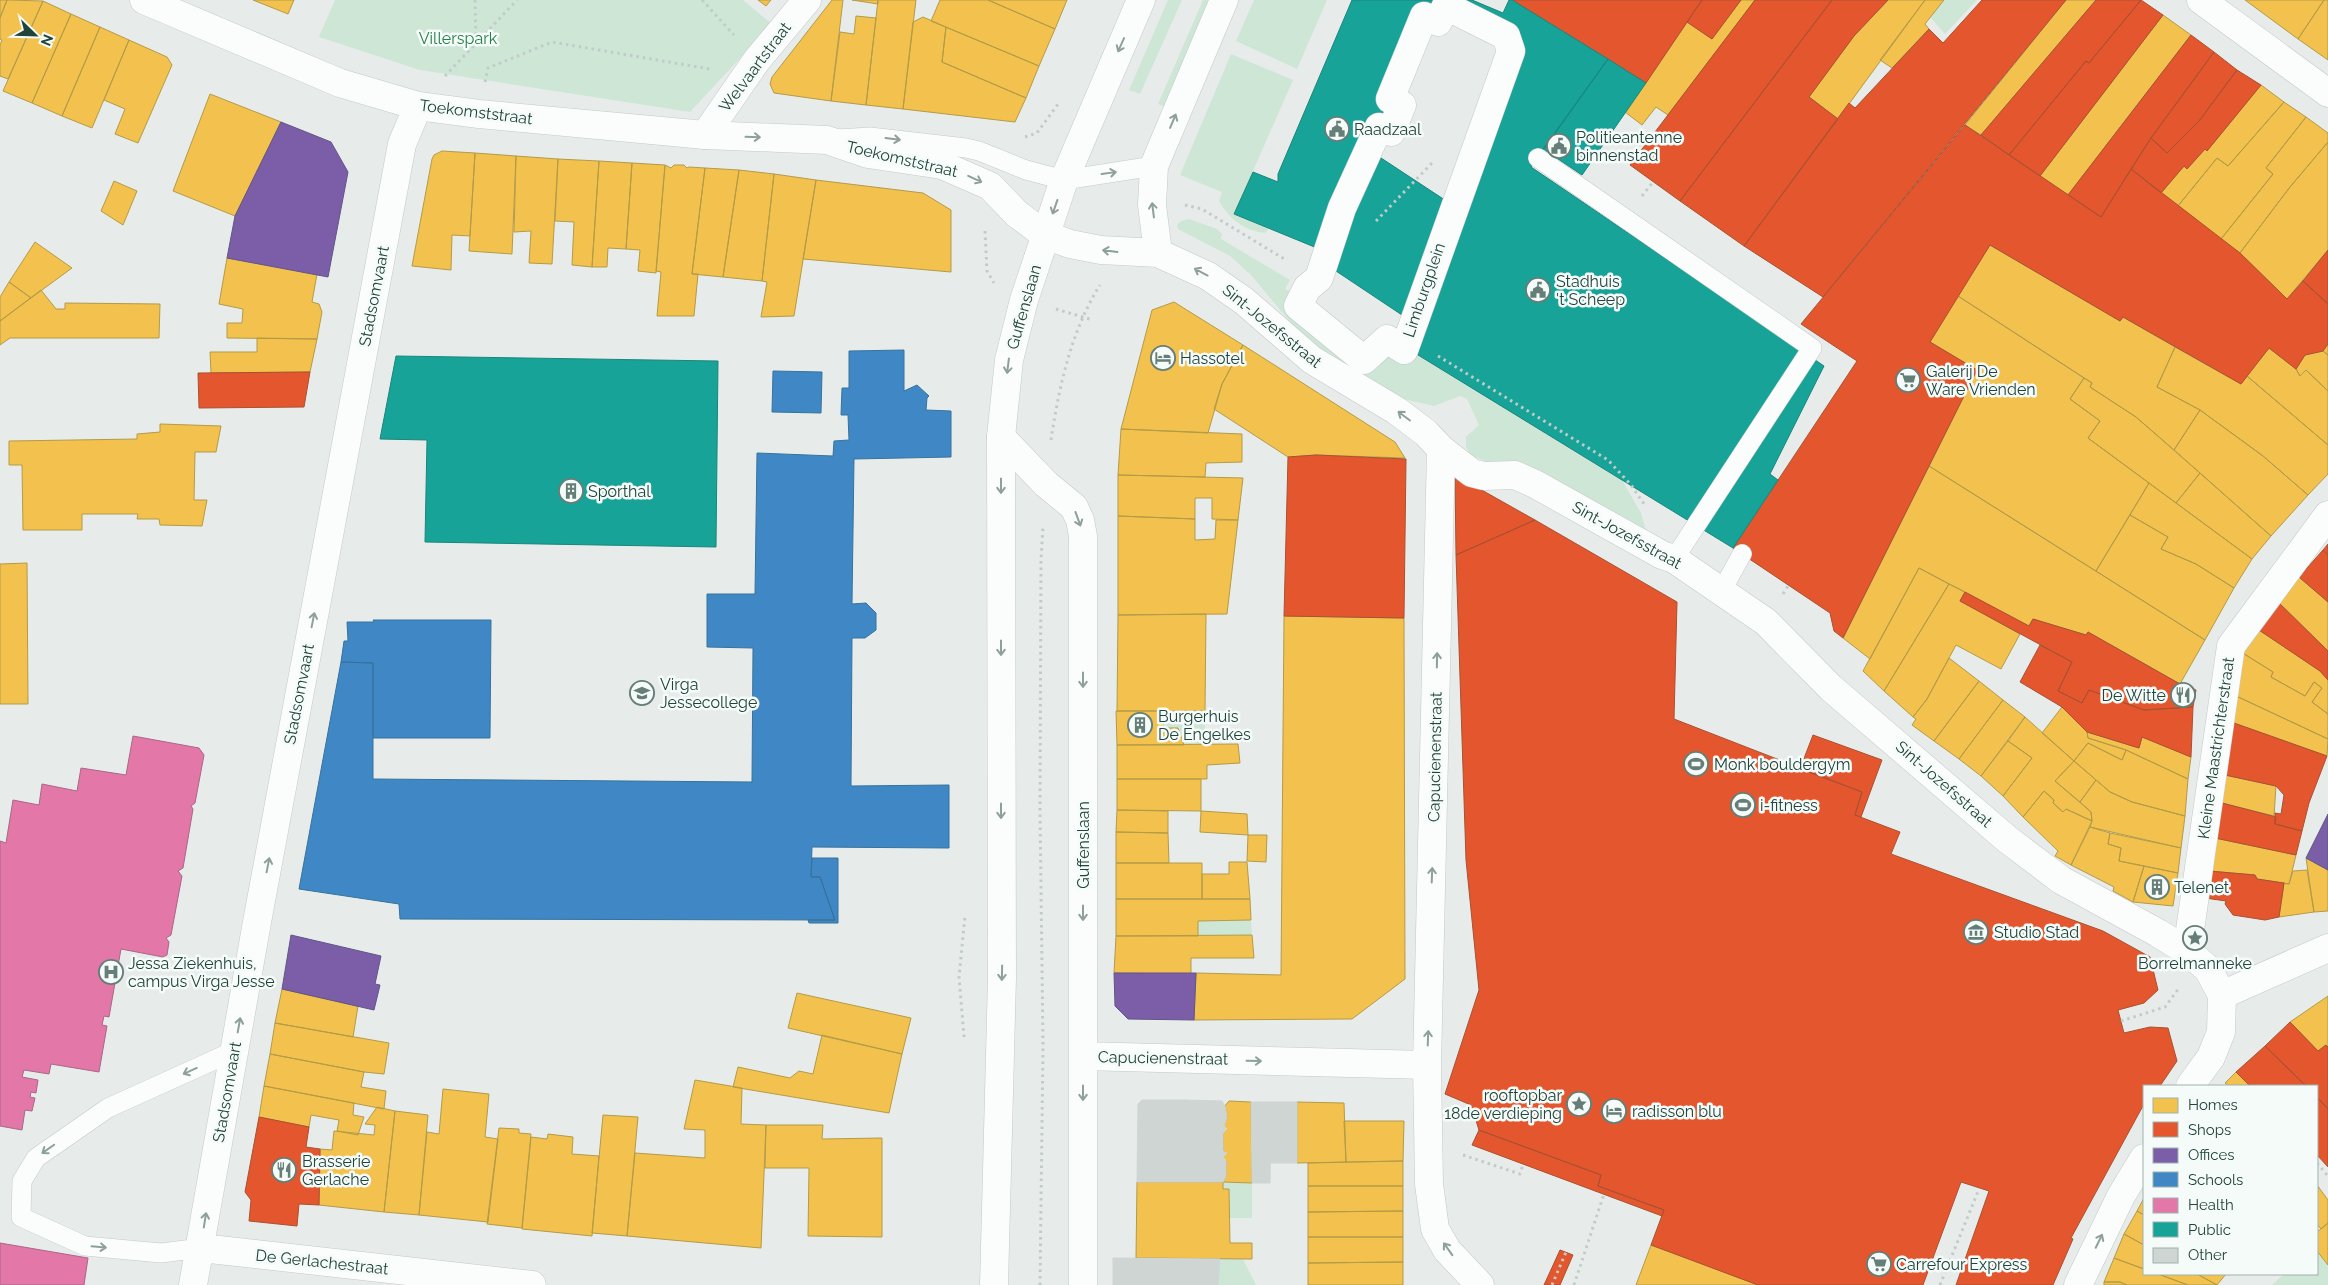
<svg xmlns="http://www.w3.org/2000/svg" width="2328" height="1285" font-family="Raleway,sans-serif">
<rect width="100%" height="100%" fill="#e7ecea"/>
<!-- green -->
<path fill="#cee6d6" d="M335 0H743L772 24 690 112 420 70 319 37Z
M1168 0H1182L1140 94 1129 90Z
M1203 0H1213L1166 107 1158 104Z
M1254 0H1327L1297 69 1236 41Z
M1944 0H1977L1945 34 1930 17Z
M1231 54 1293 80 1234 214 1269 228 1265 233C1245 231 1229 219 1219 201L1222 192 1180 175Z
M1189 219 1217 229 1222 234 1221 239 1290 280 1285 289 1303 297 1363 360 1405 347 1622 480 1641 513 1646 531 1471 455 1466 447V437L1479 425 1467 399 1460 396 1434 406 1399 398 1305 340 1251 275 1230 256 1178 229 1177 225 1181 221Z
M1163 711H1205V745H1184L1178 728H1164Z
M1251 920 1252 935 1198 936V921Z
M1223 1182 1252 1183V1218H1230L1229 1189H1223Z
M2317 1251 2328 1265V1285H2272L2284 1274H2317Z
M1220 1259H1243L1256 1285H1218Z"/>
<!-- homes -->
<path fill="#f2c14e" stroke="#b39b48" d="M0 0H7L0 18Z
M7 0 43 1 8 79 0 76V45L2 40 0 39V18Z
M253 0H294L288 14Z
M758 0H771L766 6Z
M832 0H843L831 101 774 93 770 84 772 77Z
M852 0H878V4Z
M878 0H916L903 109 866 105Z
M940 0H988L1055 29 1039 66 931 21Z
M988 0H1067L1055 29Z
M1741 0H1755L1668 115 1656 107 1642 125 1625 112 1687 22 1712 39Z
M1888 0H1925L1838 119 1809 97 1854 36Z
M1925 0H1944L1925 24 1929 29 1892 68 1880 60Z
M2066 0H2096L1981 135 1965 125Z
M2245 0H2324L2298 39Z
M2324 0H2328V60L2298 39Z
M43 1 71 14 32 103 3 91Z
M71 14 100 27 62 116 32 103Z
M2163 15 2191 35 2068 195 2040 176Z
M856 16 876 18 866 105 831 101 840 32 854 34Z
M923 17 946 27 942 62 1026 98 1015 122 903 109 913 22Z
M100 27 129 40 92 128 62 116Z
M946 27 1039 66 1026 98 942 62Z
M129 40 167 57 172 65 138 143 115 134 125 109 104 100Z
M2261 85 2284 102 2228 166 2217 158 2178 206 2161 193 2184 166 2187 169 2205 149 2207 151Z
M210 94 281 122 235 216 173 191Z
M2284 102 2306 117 2266 168 2273 174 2221 239 2178 206 2217 158 2228 166Z
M2306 117 2328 133V142L2290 187 2240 253 2221 239 2273 174 2266 168Z
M2328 142V250L2287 299 2240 253 2290 187Z
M442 151 475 153 470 236 452 235 451 270 412 266 432 159 434 155Z
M475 153 516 156 512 254 469 251Z
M516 156 558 159 552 264 529 263 531 231 514 232Z
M558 159 599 161 592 267 572 265 574 222 555 221Z
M599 161 632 163 626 249 608 248 607 267H592Z
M632 163 665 165 656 273 638 271 640 250 626 249Z
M665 165 671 168 674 165H684L687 168 689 167 705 168 692 274H698L694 316H657L661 272 656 271Z
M705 168 739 170 723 277 692 274Z
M739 170 774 174 762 281 723 277Z
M774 174 816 180 794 316 761 317 767 282 762 281Z
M816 180 923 193 951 210V272L803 259Z
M114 181 137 191 123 225 101 211Z
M35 242 72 268 31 298 9 282Z
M1990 245 2120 321 2123 317 2175 347 2157 387 2200 410 2174 450 2136 417 2090 387 2092 383 1958 296Z
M227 258 317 274 312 302 319 304 322 312 317 339 227 338V323H242L243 309 219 304Z
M9 282 31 298 0 321V297Z
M41 290 56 309H65V303L160 304 159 338H10L0 345V321Z
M1958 296 2084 378 2070 399 2100 421 2088 438 2149 483 2096 571 1929 466 1977 370 1930 342Z
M1174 302 1243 345 1222 384 1208 433 1121 429 1152 310Z
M257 338 317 339 310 372 211 373 210 352H257Z
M2328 344V355L2323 351Z
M1243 345 1395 442 1405 458 1316 455 1288 457 1214 409 1222 384Z
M2175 347 2241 384 2247 376 2328 445V474L2308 495 2263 456 2200 410 2157 387Z
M2269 348 2296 369 2300 376 2306 370 2328 391V445L2247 376Z
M2323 351 2328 355V391L2306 370 2300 376 2296 369 2305 355Z
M2084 378 2092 383 2090 387 2136 417 2200 473 2176 503 2088 438 2100 421 2070 399Z
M2200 410 2263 456 2308 495 2271 536 2174 450Z
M160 424 221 426 216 452H195L194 500H207L202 526 160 525 159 519H137L138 514H82V530H23L22 465H9V441L137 439V434L160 432Z
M1121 429 1242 434V462L1206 463 1205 477 1118 475Z
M1929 466 2205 640 2180 684 2088 632 2086 635 2033 619 2029 626 1919 568 1870 659 1843 638Z
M2200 473 2271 536 2252 559 2176 503Z
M1118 475 1243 478 1238 520 1212 519V498H1195V519L1118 516Z
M2149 483 2252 559 2234 588 2196 564 2161 549 2168 537 2130 515Z
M2130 515 2168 537 2161 549 2196 564 2234 588 2205 640 2096 571Z
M1118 516 1195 519V540L1215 539 1216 520H1238L1227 614 1118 615Z
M27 563 28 704H0V564Z
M1919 568 1949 584 1884 691 1863 671Z
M2299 577 2328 602V651L2277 601Z
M1949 584 1965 592 1960 601 2020 634 2001 669 1956 645 1927 699 1913 717 1884 691Z
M1206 614 1205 711H1117L1118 615Z
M1284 616 1404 618 1405 979 1352 1019 1194 1020 1196 973 1281 975Z
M2256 628 2320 671 2328 680V714L2312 702 2322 688 2314 682 2305 696 2271 677 2273 672 2241 652Z
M2241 652 2273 672 2271 677 2305 696 2314 682 2322 688 2312 702 2328 714V739L2234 695Z
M1949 658 1979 681 1934 741 1912 725 1916 719 1913 717 1927 699Z
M1979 681 2003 700 1959 759 1934 741Z
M2234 695 2328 739 2327 756 2231 722Z
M2003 700 2025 717 1981 776 1959 759Z
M2062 707 2087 732 2088 738 2126 750 2122 760 2088 743 2074 761 2042 733Z
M1116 711H1163L1164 728H1178L1184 745H1117Z
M2025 717 2074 761 2055 781 2091 812 2092 821 2066 809 2063 812 2053 803 2054 800 2044 791 2023 817 2003 796 2032 758 2008 741Z
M2087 732 2139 748 2142 737 2191 757 2188 779 2126 750 2088 738Z
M2008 741 2032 758 2003 796 1981 776Z
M2088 743 2122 760 2126 750 2188 779 2185 816 2132 802 2110 792 2074 761Z
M1238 744 1240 763 1207 765V779H1117V745Z
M2074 761 2096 780 2080 802 2055 781Z
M2225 775 2276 786 2274 816 2222 803Z
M1117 779H1201V811L1117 810Z
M2096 780 2110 792 2132 802 2185 816 2181 848 2090 827 2092 821 2091 812 2080 802Z
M2044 791 2054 800 2053 803 2063 812 2066 809 2092 821 2071 865 2055 856 2058 851 2023 817Z
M1117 810 1168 811V833L1116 832Z
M1201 811 1247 814 1248 835 1200 832Z
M2090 827 2110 833 2108 844 2121 848 2119 861 2144 866 2133 902 2113 891 2114 887 2071 865Z
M1116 832 1168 833 1169 863H1116Z
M2110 833 2181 848 2178 873 2119 861 2121 848 2108 844Z
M1248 835H1267L1266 862 1247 861Z
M2215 838 2296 855 2289 884 2257 879 2255 875 2209 871Z
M2306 858 2328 870V911L2314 912Z
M1229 862H1247L1250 899H1202V874H1229Z
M1116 863H1202V899H1116Z
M2144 866 2178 873 2173 906 2133 902Z
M2307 870 2314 912 2279 917 2284 883 2289 884 2293 871Z
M1116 899H1250L1251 920 1198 921V936H1116Z
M1252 935 1254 958H1191V974L1114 973 1116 936Z
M282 989 358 1006 353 1037 275 1023Z
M797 993 911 1018 902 1054 788 1028Z
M2328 996V1047L2326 1045 2318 1051 2290 1022Z
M275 1023 389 1043 384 1074 364 1072 270 1054Z
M822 1035 902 1054 889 1113 733 1087 738 1067 790 1078 799 1071 813 1074Z
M270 1054 364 1072 361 1087 386 1091 384 1109 264 1086Z
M2236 1072 2250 1086H2229L2225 1083Z
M695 1080 742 1088 741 1124 766 1125 761 1248 627 1236 635 1153 705 1158V1130L684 1129Z
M264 1086 354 1103 353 1115 364 1117 358 1135 337 1131 339 1120 311 1115 309 1127 259 1117Z
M443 1089 489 1094 485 1137 498 1139 488 1222 419 1215 427 1132 439 1134Z
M1229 1101 1251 1102 1252 1183 1223 1182 1226 1176V1160L1223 1157 1227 1153 1223 1151V1133L1227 1129 1224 1126 1227 1117 1225 1106Z
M1297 1102 1344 1103 1346 1162 1297 1163Z
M377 1107 395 1111 384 1212 319 1205 320 1149 332 1150 334 1131 374 1135 375 1125 365 1124Z
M395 1111 428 1115 419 1215 384 1212Z
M603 1115 638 1117 627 1236 592 1233Z
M1344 1121H1404L1403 1161 1346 1162Z
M766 1125H823L822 1139 882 1138V1237L808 1236 809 1168H765Z
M499 1128 519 1129V1133L531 1134 522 1228 487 1224Z
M548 1134 573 1137 572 1154 599 1156 592 1236 522 1229 531 1137 547 1139Z
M1403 1161V1186H1308V1163Z
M1137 1182H1223V1189H1229L1230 1243H1252V1259L1136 1258Z
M2317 1185 2328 1200V1223L2321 1229 2317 1224Z
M1308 1186H1403V1211L1308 1212Z
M2144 1198V1215L2137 1211Z
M1403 1211V1237H1308V1212Z
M2137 1211 2144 1215V1245L2124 1234Z
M2328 1223V1265L2317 1251V1232Z
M2124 1234 2144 1245V1269L2114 1258Z
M1308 1237H1403V1262L1308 1263Z
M1651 1245 1687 1258 1758 1285H1636Z
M2114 1258 2144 1269V1274H2158L2188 1285H2127L2120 1282H2104Z
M1403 1262V1285H1308V1263Z
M2158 1274H2197L2217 1285H2188Z
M2197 1274H2226L2217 1285Z
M2104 1282H2120L2127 1285H2104Z"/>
<!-- shops -->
<path fill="#e4572e" stroke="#a95132" d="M1512 0H1702L1646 83Z
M1702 0H1741L1712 39 1687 22Z
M1755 0H1832L1680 201 1630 165Z
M1832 0H1888L1854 36 1809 97 1838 119 1744 246 1680 201Z
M1982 0H2066L1823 297 1744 246 1849 103 1855 108 1929 29 1943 43Z
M2096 0H2141L2089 63 2086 61 2009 155 1981 135Z
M2141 0 2163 15 2040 176 2009 155 2086 61 2089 63Z
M2191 35 2214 52 2151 138 2101 217 2068 195Z
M2214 52 2237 70 2199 121 2167 153 2151 138Z
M2237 70 2261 85 2207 151 2205 149 2187 169 2184 166 2161 193 2131 169 2151 138 2167 153 2199 121Z
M1965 125 2101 217 2131 169 2240 253 2287 299 2303 281 2328 304V344L2323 351 2305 355 2296 369 2269 348 2241 384 2123 317 2120 321 1990 245 1930 342 1977 370 1843 638 1834 631 1830 613 1733 548 1857 361 1801 324Z
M2328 250V304L2303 281Z
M310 372 304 407 199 408 198 373Z
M1316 455 1406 459 1404 618 1284 616 1288 457Z
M1455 475 1535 520 1456 555Z
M1535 520 1677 602 1674 719 1862 792 1855 815 1900 832 1891 854 2103 931 2150 957 2158 990 2144 1003 2118 1010 2124 1033 2150 1027 2168 1028 2177 1061 2160 1086H2144V1104L2071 1238 2073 1239 2053 1285H1956L1989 1191 1961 1182 1923 1285H1758L1651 1245 1664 1210 1598 1186 1601 1175 1479 1130 1471 1105 1445 1094 1479 990 1466 860 1456 555Z
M2328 544V555L2323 550Z
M2323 550 2328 555V602L2299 577Z
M1965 592 2029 626 2033 619 2086 635 2088 632 2180 684 2196 690 2193 707 2144 710 2089 690 2082 703 2058 691 2072 662 1960 601Z
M2277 601 2328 651V680L2320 671 2256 628Z
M2040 645 2072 662 2058 691 2082 703 2089 690 2144 710 2193 707 2191 757 2142 737 2139 748 2087 732 2062 707 2020 682Z
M2231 722 2327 756 2309 803 2302 831 2275 824V813L2281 814 2284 795 2276 786 2225 775Z
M1813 735 1882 760 1861 817 1855 815 1862 792 1800 769Z
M2222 803 2276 817 2275 824 2302 831 2296 855 2215 838Z
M2209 871 2255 875 2257 879 2284 883 2279 917 2265 920 2233 915 2225 904 2226 901 2205 898Z
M2290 1022 2318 1051 2326 1045 2328 1047V1109L2317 1097V1086H2306L2265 1046Z
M2265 1046 2306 1086H2250L2236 1072Z
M2317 1097 2328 1109V1167L2317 1155Z
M259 1117 309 1127 306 1147 320 1149 319 1205 299 1204 297 1226 249 1221 251 1200 245 1192Z
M1479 1130 1601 1175 1598 1186 1664 1210 1662 1216 1472 1145Z
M1560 1250 1573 1255 1560 1285H1544Z"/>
<!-- offices -->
<path fill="#7b5ea7" stroke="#605687" d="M281 122 331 142 348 172 328 277 227 258 235 216Z
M2328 814V870L2306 858Z
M291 935 381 956 375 984 380 985 374 1010 282 989Z
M1114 973H1196L1194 1020 1128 1019 1115 1006Z"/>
<!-- schools -->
<path fill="#3f88c5" stroke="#36739c" d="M904 350V391L917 385 929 396 927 398 926 410 951 411V457L854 459 852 604 866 603 876 613V630L865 638H852L851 786 949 785V848L812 847 811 877H820L835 920 400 919 399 904 299 889 341 662 373 663V779L752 782 753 648 707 647V594H755L757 453 833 456 834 441 849 440 848 415H841L842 388H849V351Z
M773 371 822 372 821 413 772 412Z
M373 620H491L490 738H373V663L341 662 344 641H348L347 622H374Z
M812 858H838V923H809L808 920H835L820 877H811Z"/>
<!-- health -->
<path fill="#e377a8" stroke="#a86787" d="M133 736 199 748 204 755 195 803 191 806 193 809 183 868 178 871 182 876 171 935 166 938 169 942 167 955 163 957 121 949 109 1017 104 1016 102 1025 107 1026 99 1072 51 1064 49 1074 24 1070 22 1077 38 1080 36 1093 31 1092 30 1097 35 1098 32 1111 25 1110 22 1130 0 1126V841L6 843 13 800 39 805 42 784 77 791 81 768 126 775Z
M0 1243 88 1258 84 1285H0Z"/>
<!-- public -->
<path fill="#17a398" stroke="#1a867c" d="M1352 0H1448L1424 16 1334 255 1234 214 1253 172 1278 182V174Z
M1448 0H1472L1503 13 1509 0H1512L1608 59 1531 167 1824 366 1770 474 1778 480 1733 548 1405 347 1414 323 1312 255 1378 156 1454 206 1511 53Z
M1608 59 1646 83 1582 175 1543 149Z
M396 356 718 361 716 547 425 542 427 440 380 439Z"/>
<!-- building -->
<path fill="#ced5d3" stroke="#cfd5d3" d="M1142 1100H1182L1180 1182H1137L1138 1104Z
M1182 1100 1222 1101 1225 1106 1227 1117 1224 1126 1227 1129 1223 1133V1151L1227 1153 1223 1157 1226 1160V1176L1223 1182H1180Z
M1251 1102H1271L1270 1183H1252Z
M1271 1102H1297V1163H1270Z
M1113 1258 1220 1259 1218 1285H1113Z"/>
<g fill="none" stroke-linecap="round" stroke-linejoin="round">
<defs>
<path id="lane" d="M837 139 870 137 966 148 979 151 1026 170 1064 180 1154 166
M1538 158 1812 348 1674 559
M1721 592 1742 554
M201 1248 161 1253 85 1246 21 1217 22 1181 36 1158 108 1108 234 1051"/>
<path id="street" d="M2201 0 2328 93
M1446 6 1506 36 1511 51 1404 350 1387 339 1364 360 1298 306 1307 288 1319 278 1342 208 1379 127 1391 132 1402 105 1390 99 1424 16 1438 22Z
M705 135 757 60 807 0
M1045 235 1070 244 1101 250 1158 253 1208 276 1244 301 1312 360 1397 411 1426 433 1441 449 1472 473 1484 476 1515 475 1535 484 1662 555 1674 559 1766 622 1831 688 2007 839 2061 880 2158 933 2187 951 2208 969 2222 995 2221 1032 2211 1057 2190 1086
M1158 253 1152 205 1154 166 1224 0
M1001 437 1046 484 1074 507 1080 520 1083 536V1285
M1441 449 1427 1065 1429 1184 1435 1229 1447 1250 1480 1285
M2187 951 2231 646 2328 515
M2222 995 2328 948
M1083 1056 1427 1065
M201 1248 532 1285
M193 1285 257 922 402 144 418 106
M2078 1285 2121 1196 2144 1158"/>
<path id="secondary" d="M144 0 340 83 418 106 479 114 705 135 827 140 868 154 942 165 990 186 1017 214 1045 235
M994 1285 1002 978 1001 437 1009 360 1024 300 1064 180 1141 0"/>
</defs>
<!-- lane casing -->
<use href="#lane" stroke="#c3c9c7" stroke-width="20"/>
<!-- street casing -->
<use href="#street" stroke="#c3c9c7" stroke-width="29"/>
<!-- secondary casing -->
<use href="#secondary" stroke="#c2cac7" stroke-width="29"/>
<!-- path -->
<path stroke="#c1ccca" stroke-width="3" stroke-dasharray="2.5 4" stroke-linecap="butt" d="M475 0 476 42
M702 0 734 35
M445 76 517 0
M485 82 488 68 552 42 710 69
M1025 137 1037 133 1058 104
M1642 196 1653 182
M1185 205 1202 209 1286 260
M1376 221 1434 161
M985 231 987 271 994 283
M1056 309 1093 320
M1438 356 1608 460 1631 485 1644 504
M1051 440C1059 387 1071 331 1100 285
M1783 594 1788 586
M2121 1021 2165 1007 2179 988
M964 1037 959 977 965 916
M1463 1155 1520 1174 1523 1164
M2317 1163 2328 1176
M1040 1285 1043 1046 1040 810 1041 560 1043 526
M1552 1285 1566 1252
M1574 1285 1604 1194
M1940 1285 1979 1189"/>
<!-- lane -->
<use href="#lane" stroke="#fbfcfc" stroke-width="19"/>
<!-- street -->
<use href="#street" stroke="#fbfcfc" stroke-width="28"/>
<!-- secondary -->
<use href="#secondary" stroke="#fbfcfc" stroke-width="28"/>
</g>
<!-- one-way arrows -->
<defs><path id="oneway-shaft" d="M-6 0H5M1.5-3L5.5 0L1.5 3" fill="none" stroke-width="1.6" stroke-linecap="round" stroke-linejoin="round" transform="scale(1.25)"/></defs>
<g stroke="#8ea09c">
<use href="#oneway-shaft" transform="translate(1121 45) rotate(114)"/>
<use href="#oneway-shaft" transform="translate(1173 121) rotate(-67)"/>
<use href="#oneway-shaft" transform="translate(753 137) rotate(2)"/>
<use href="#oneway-shaft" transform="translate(893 139) rotate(7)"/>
<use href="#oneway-shaft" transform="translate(1109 173) rotate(-8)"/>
<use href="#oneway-shaft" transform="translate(975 179) rotate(25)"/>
<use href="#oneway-shaft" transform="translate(1055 207) rotate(109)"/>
<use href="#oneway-shaft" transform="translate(1153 210) rotate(-97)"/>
<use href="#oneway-shaft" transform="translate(1110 251) rotate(-173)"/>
<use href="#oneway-shaft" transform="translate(1201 272) rotate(-152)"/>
<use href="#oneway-shaft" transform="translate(1008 366) rotate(97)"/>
<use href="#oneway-shaft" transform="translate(1404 416) rotate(-143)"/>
<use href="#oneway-shaft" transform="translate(1001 486) rotate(90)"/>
<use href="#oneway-shaft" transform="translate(1078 519) rotate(70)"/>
<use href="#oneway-shaft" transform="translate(313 620) rotate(-79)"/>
<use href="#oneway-shaft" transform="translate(1001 648) rotate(90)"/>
<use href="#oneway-shaft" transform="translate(1437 660) rotate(-89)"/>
<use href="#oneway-shaft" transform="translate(1083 680) rotate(90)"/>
<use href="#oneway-shaft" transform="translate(1001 811) rotate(90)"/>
<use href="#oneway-shaft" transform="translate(268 865) rotate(-79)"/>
<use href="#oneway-shaft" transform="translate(1432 875) rotate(-88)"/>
<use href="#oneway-shaft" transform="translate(1083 913) rotate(90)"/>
<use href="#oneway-shaft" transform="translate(1002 973) rotate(91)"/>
<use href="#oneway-shaft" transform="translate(239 1025) rotate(-80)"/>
<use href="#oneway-shaft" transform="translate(1428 1038) rotate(-88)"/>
<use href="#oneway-shaft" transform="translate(1254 1061) rotate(1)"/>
<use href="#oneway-shaft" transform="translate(190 1071) rotate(156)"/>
<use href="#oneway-shaft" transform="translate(1083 1093) rotate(90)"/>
<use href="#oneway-shaft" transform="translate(48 1149) rotate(145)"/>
<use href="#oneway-shaft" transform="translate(205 1220) rotate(-81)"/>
<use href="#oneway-shaft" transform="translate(2099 1241) rotate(-64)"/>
<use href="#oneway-shaft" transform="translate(99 1247) rotate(5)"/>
<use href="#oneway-shaft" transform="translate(1448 1249) rotate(-125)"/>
</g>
<!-- icons -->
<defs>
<symbol id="civic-ring" viewBox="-11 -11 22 22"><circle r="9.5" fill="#f5fbf8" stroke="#667e78" stroke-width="1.5"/><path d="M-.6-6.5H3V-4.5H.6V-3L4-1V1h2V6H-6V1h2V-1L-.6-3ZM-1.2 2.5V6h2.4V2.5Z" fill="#667e78"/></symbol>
<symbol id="hotel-ring" viewBox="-11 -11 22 22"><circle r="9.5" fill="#f5fbf8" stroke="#667e78" stroke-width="1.5"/><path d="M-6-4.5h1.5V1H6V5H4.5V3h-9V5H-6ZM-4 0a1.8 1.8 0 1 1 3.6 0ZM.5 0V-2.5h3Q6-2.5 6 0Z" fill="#667e78"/></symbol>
<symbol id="supermarket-ring" viewBox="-11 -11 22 22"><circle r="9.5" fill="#f5fbf8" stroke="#667e78" stroke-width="1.5"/><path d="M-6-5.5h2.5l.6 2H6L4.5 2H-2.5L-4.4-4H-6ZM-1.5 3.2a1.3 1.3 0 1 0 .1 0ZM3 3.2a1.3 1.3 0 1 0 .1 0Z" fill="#667e78"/></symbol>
<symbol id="building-ring" viewBox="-11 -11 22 22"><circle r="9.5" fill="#f5fbf8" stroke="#667e78" stroke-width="1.5"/><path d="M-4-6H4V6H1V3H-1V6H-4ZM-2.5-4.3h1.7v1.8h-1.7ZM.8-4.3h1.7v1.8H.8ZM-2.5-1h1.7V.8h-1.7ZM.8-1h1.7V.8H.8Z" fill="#667e78"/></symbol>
<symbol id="school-ring" viewBox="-11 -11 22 22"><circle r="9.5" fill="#f5fbf8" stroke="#667e78" stroke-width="1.5"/><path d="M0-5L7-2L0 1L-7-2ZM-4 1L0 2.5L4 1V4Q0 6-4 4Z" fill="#667e78"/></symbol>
<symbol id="restaurant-ring" viewBox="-11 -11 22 22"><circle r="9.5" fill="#f5fbf8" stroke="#667e78" stroke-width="1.5"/><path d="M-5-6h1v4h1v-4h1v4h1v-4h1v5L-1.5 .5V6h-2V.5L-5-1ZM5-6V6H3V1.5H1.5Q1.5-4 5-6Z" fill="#667e78"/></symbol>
<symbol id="stadium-ring" viewBox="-11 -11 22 22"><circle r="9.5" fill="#f5fbf8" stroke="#667e78" stroke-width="1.5"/><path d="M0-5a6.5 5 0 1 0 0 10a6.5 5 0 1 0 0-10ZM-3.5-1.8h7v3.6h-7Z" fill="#667e78"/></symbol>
<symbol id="museum-ring" viewBox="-11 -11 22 22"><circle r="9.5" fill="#f5fbf8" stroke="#667e78" stroke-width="1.5"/><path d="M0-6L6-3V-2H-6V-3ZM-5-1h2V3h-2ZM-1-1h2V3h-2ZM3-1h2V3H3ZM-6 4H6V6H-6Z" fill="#667e78"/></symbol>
<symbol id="sight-ring" viewBox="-11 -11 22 22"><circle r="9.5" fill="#f5fbf8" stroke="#667e78" stroke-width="1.5"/><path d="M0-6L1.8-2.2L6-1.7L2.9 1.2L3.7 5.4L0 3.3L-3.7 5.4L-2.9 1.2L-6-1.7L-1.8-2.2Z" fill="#667e78"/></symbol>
<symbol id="hospital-ring" viewBox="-11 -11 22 22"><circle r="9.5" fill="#f5fbf8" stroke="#667e78" stroke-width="1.5"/><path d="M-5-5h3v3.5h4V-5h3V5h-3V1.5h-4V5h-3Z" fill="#667e78"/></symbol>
</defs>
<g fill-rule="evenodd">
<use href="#civic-ring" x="1323" y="115" width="28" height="28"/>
<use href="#civic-ring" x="1545" y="132" width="28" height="28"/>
<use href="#civic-ring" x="1524" y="276" width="28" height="28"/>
<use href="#hotel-ring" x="1149" y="344" width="28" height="28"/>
<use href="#supermarket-ring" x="1894" y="366" width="28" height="28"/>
<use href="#building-ring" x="557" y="477" width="28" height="28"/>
<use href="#school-ring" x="628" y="679" width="28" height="28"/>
<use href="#restaurant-ring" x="2169" y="681" width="28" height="28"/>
<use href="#building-ring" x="1126" y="711" width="28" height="28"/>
<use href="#stadium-ring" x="1682" y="750" width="28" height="28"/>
<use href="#stadium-ring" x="1729" y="791" width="28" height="28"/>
<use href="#building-ring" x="2143" y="873" width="28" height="28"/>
<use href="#museum-ring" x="1962" y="918" width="28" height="28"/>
<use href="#sight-ring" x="2181" y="924" width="28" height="28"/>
<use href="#hospital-ring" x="97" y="958" width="28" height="28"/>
<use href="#sight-ring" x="1565" y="1090" width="28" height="28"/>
<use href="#hotel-ring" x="1600" y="1097" width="28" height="28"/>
<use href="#restaurant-ring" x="270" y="1156" width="28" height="28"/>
<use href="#supermarket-ring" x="1865" y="1250" width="28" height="28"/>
</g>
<g text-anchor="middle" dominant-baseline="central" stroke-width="5" stroke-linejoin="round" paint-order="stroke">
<!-- park labels -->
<g font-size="16" fill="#257f4b" stroke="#f5fbf8">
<text x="458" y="38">Villerspark</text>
</g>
<!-- street labels -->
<g font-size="16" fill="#20433b" stroke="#f5fbf8">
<text transform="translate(755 67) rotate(-53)">Welvaartstraat</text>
<text transform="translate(476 112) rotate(7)">Toekomststraat</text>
<text transform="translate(902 159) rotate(13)">Toekomststraat</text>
<text transform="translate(1424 290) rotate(-71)">Limburgplein</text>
<text transform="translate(374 296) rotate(-79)">Stadsomvaart</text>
<text transform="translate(1024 307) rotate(-74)">Guffenslaan</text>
<text transform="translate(1272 326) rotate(39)">Sint-Jozefsstraat</text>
<text transform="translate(1627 535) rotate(29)">Sint-Jozefsstraat</text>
<text transform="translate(299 694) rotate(-79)">Stadsomvaart</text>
<text transform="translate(2216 748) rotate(-82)">Kleine Maastrichterstraat</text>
<text transform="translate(1435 757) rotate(-89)">Capucienenstraat</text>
<text transform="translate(1944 784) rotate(41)">Sint-Jozefsstraat</text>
<text transform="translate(1083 845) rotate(-90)">Guffenslaan</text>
<text transform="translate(1163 1058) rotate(1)">Capucienenstraat</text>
<text transform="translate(227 1092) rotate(-80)">Stadsomvaart</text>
<text transform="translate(322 1262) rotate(6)">De Gerlachestraat</text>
</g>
<!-- poi labels -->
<g font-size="16" fill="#20433b" stroke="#f5fbf8" text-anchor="start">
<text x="1354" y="129">Raadzaal</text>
<text x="1576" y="137">Politieantenne<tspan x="1576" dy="18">binnenstad</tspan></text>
<text x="1556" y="281">Stadhuis<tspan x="1556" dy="18">'t Scheep</tspan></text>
<text x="1180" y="358">Hassotel</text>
<text x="1926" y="371">Galerij De<tspan x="1926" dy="18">Ware Vrienden</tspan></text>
<text x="588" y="491">Sporthal</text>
<text x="660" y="684">Virga<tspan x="660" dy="18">Jessecollege</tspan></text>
<text x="2166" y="695" text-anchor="end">De Witte</text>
<text x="1158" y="716">Burgerhuis<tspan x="1158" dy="18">De Engelkes</tspan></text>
<text x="1714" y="764">Monk bouldergym</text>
<text x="1760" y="805">i-fitness</text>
<text x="2174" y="887">Telenet</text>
<text x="1994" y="932">Studio Stad</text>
<text x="128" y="963">Jessa Ziekenhuis,<tspan x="128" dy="18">campus Virga Jesse</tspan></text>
<text x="2195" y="963" text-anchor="middle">Borrelmanneke</text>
<text x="1562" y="1095" text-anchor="end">rooftopbar<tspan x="1562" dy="18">18de verdieping</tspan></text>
<text x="1632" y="1111">radisson blu</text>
<text x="302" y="1161">Brasserie<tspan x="302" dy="18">Gerlache</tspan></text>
<text x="1896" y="1264">Carrefour Express</text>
</g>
</g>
<!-- legend -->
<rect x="2143" y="1085" width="175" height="190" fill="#f5fbf8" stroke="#a0b1ac"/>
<rect x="2153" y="1098" width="25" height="15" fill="#f2c14e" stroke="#a0b1ac"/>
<text x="2188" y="1110" font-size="15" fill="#20433b">Homes</text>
<rect x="2153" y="1122" width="25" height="15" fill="#e4572e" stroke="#a0b1ac"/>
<text x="2188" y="1135" font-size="15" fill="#20433b">Shops</text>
<rect x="2153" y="1148" width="25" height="15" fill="#7b5ea7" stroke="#a0b1ac"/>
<text x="2188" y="1160" font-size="15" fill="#20433b">Offices</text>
<rect x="2153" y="1172" width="25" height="15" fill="#3f88c5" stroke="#a0b1ac"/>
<text x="2188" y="1185" font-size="15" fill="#20433b">Schools</text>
<rect x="2153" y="1198" width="25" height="15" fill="#e377a8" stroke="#a0b1ac"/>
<text x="2188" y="1210" font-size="15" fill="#20433b">Health</text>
<rect x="2153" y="1222" width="25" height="15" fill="#17a398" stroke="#a0b1ac"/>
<text x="2188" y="1235" font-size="15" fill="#20433b">Public</text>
<rect x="2153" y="1248" width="25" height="15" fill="#ced5d3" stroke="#a0b1ac"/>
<text x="2188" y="1260" font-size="15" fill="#20433b">Other</text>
<!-- north arrow -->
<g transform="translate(35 35) rotate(113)" stroke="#f5fbf8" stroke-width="4" paint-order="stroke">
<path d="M0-4L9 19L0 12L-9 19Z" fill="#20433b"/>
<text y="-8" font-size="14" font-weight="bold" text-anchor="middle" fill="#20433b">N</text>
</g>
</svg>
